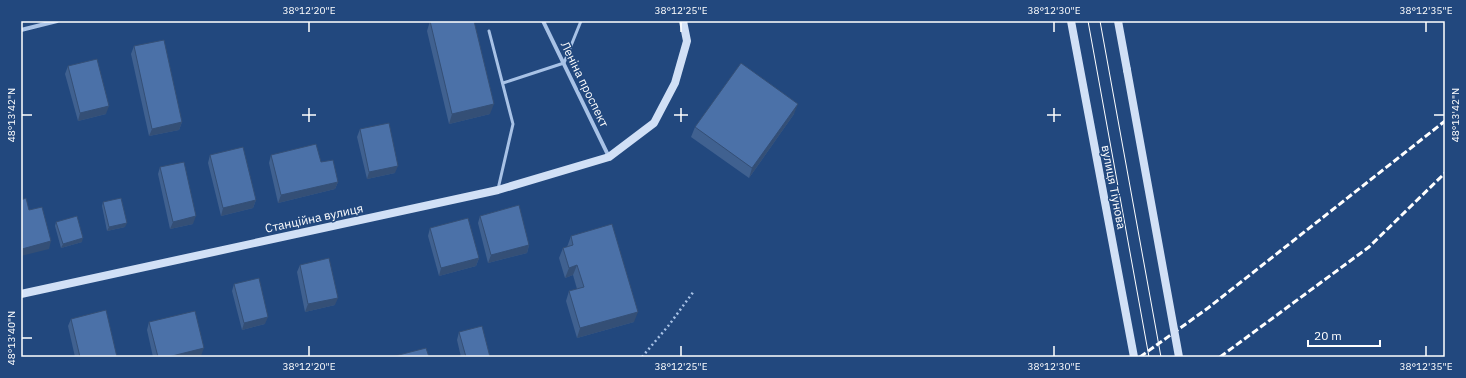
<svg xmlns="http://www.w3.org/2000/svg" width="1466" height="378" font-family="'IBM Plex Sans',sans-serif">
<rect width="100%" height="100%" fill="#22487e"/>
<g fill="none" stroke-linecap="round" stroke-linejoin="round">
<!-- path -->
<path stroke="#a8c2e6" stroke-width="2.5" stroke-dasharray="2 3" stroke-linecap="butt" d="M642 357 669 325 694 291"/>
<!-- lane -->
<path stroke="#a8c2e6" stroke-width="3" d="M489 31 513 124 498 189
M503 83 564 63 581 21"/>
<!-- street -->
<path stroke="#a8c2e6" stroke-width="4" d="M543 21 609 157
M21 30 57 21"/>
<!-- secondary -->
<path stroke="#d1e0f6" stroke-width="8" d="M1071 21 1134 357
M1118 21 1127 70
M21 294 498 190 609 157 654 123 675 83 687 41 683 21"/>
<!-- tram -->
<path stroke="#fff" stroke-width="1" d="M1088 21 1149 357
M1100 21 1161 357"/>
<!-- rail -->
<path stroke="#fff" stroke-width="3" stroke-dasharray="7 3" stroke-linecap="butt" d="M1140 357 1208 308 1445 121
M1220 357 1369 247 1445 173"/>
<!-- secondary-bridge -->
<path stroke="#d1e0f6" stroke-width="8" d="M1127 70 1179 357"/>
</g>
<!-- wall -->
<path fill="#406190" d="M430 21 490 114 449 124 427 31Z
M134 46 182 122 179 130 149 136 131 54Z
M68 66 106 114 78 121 65 74Z
M794 114 749 178 691 137 695 127Z
M360 129 395 173 367 179 357 137Z
M210 155 256 200 253 208 221 216 208 163Z
M271 155 321 162 338 182 335 189 278 203 269 163Z
M160 167 193 224 170 229 158 174Z
M103 202 125 227 107 231 102 206Z
M480 216 529 245 527 253 488 263 478 223Z
M56 222 82 242 61 248 55 226Z
M430 228 479 258 476 266 439 276 428 236Z
M571 236 634 322 577 338 566 301 569 291 577 289 573 275 565 278 559 258 563 248 567 247Z
M300 265 335 305 305 312 297 272Z
M234 284 265 324 242 330 232 291Z
M71 319 117 357H75L68 326Z
M149 322 201 356 197 357H153L147 330Z
M459 332 490 357H461L457 340Z"/>
<!-- shaded-wall -->
<path fill="#344f76" d="M494 104 490 114 449 124 452 114Z
M798 104 794 114 749 178 752 168Z
M109 106 106 114 78 121 80 113Z
M182 122 179 130 149 136 152 129Z
M398 166 395 173 367 179 369 172Z
M338 182 335 189 278 203 281 195Z
M256 200 253 208 221 216 223 208Z
M196 216 193 224 170 229 173 222Z
M127 223 125 227 107 231 109 227Z
M83 238 82 242 61 248 63 244Z
M51 241 49 249 21 256 22 249Z
M529 245 527 253 488 263 491 255Z
M479 258 476 266 439 276 441 268Z
M577 265 573 275 565 278 569 268Z
M338 298 335 305 305 312 308 304Z
M638 312 634 322 577 338 580 328Z
M268 317 265 324 242 330 244 323Z
M204 348 201 356 197 357H168Z"/>
<!-- building -->
<path fill="#4b71a8" stroke="#344f76" d="M430 21H474L494 104 452 114Z
M164 40 182 122 152 129 134 46Z
M97 59 109 106 80 113 68 66Z
M741 63 798 104 752 168 695 127Z
M389 123 398 166 369 172 360 129Z
M316 144 321 162 333 160 338 182 281 195 271 155Z
M243 147 256 200 223 208 210 155Z
M184 162 196 216 173 222 160 167Z
M26 198 29 210 42 207 51 241 22 249 21 200Z
M121 198 127 223 109 227 103 202Z
M519 205 529 245 491 255 480 216Z
M77 216 83 238 63 244 56 222Z
M468 218 479 258 441 268 430 228Z
M612 224 638 312 580 328 569 291 584 287 577 265 569 268 563 248 573 245 571 236Z
M329 258 338 298 308 304 300 265Z
M259 278 268 317 244 323 234 284Z
M106 310 117 357H80L71 319Z
M195 311 204 348 168 357H158L149 322Z
M482 326 490 357H466L459 332Z
M426 348 429 357H391Z"/>
<!-- ticks -->
<path fill="none" stroke="#fff" stroke-width="1.5" d="M309 22V32M681 22V32M1054 22V32M1426 22V32M309 108V122M681 108V122M1054 108V122M22 115H32M302 115H316M674 115H688M1047 115H1061M1434 115H1444M22 338H32M309 346V356M681 346V356M1054 346V356M1426 346V356"/>
<g text-anchor="middle" dominant-baseline="central" stroke-width="3" stroke-linejoin="round" paint-order="stroke">
<!-- street labels -->
<g font-size="12" fill="#fff" stroke="#22487e">
<text transform="translate(585 84) rotate(64)">Леніна проспект</text>
<text transform="translate(1114 187) rotate(79)">вулиця Тіунова</text>
<text transform="translate(314 218) rotate(-12)">Станційна вулиця</text>
</g>
</g>
<!-- border -->
<rect width="1466" height="378" fill="none" stroke="#22487e" stroke-width="44"/>
<!-- scale -->
<path d="M1308 340v6h72v-6" fill="none" stroke="#ffffff" stroke-width="2"/>
<text x="1314" y="340" font-size="12" fill="#ffffff" stroke="#22487e" stroke-width="3" paint-order="stroke">20 m</text>
<rect x="22" y="22" width="1422" height="334" fill="none" stroke="#fff" stroke-width="1.5"/>
<g font-size="10" text-anchor="middle" fill="#fff">
<text x="309" y="14">38°12'20"E</text>
<text x="681" y="14">38°12'25"E</text>
<text x="1054" y="14">38°12'30"E</text>
<text x="1426" y="14">38°12'35"E</text>
<text transform="translate(11 115) rotate(-90)" y="4">48°13'42"N</text>
<text transform="translate(1455 115) rotate(-90)" y="4">48°13'42"N</text>
<text transform="translate(11 338) rotate(-90)" y="4">48°13'40"N</text>
<text x="309" y="370">38°12'20"E</text>
<text x="681" y="370">38°12'25"E</text>
<text x="1054" y="370">38°12'30"E</text>
<text x="1426" y="370">38°12'35"E</text>
</g>
</svg>
